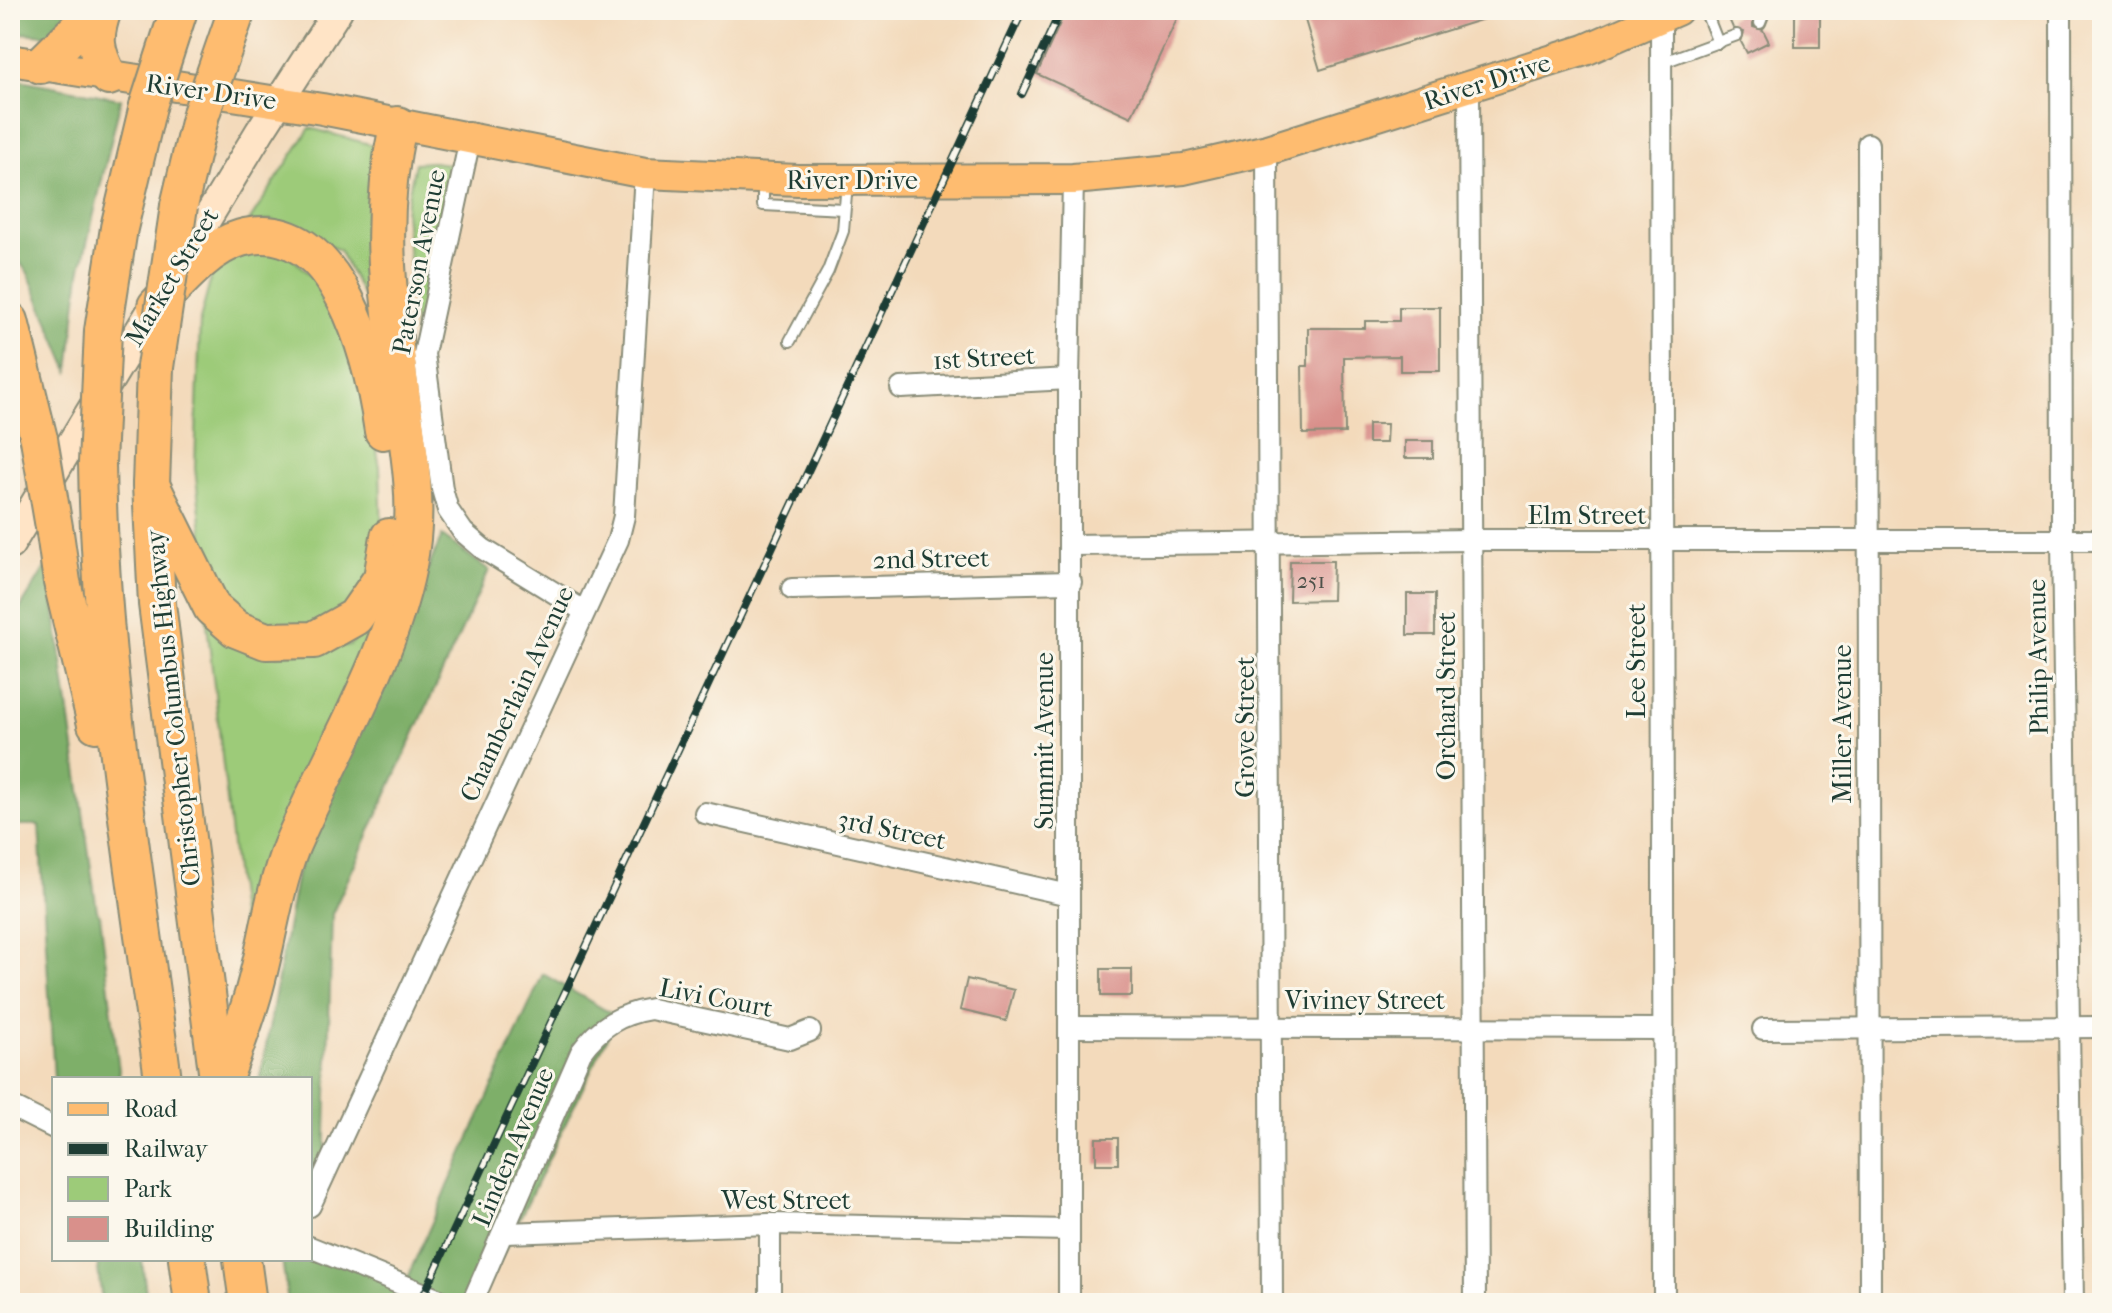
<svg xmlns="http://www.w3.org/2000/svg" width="2112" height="1313" viewBox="0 0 2112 1313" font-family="'IM FELL French Canon',serif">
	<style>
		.green { fill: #9dcb79; stroke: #5e8456; stroke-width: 2 }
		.forest { fill: #7eaf69; stroke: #4e764e; stroke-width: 2 }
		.building { fill: #d9908b }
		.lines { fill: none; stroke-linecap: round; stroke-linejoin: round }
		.lane-casing { stroke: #898c78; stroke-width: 14 }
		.street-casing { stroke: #898c78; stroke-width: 24 }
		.secondary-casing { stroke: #898c78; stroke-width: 32 }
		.primary-casing { stroke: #898c78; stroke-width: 34 }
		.highway-casing { stroke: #898c78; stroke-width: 40 }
		.lane { stroke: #fff; stroke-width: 10 }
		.street { stroke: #fff; stroke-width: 20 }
		.secondary { stroke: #ffe4c6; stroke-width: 28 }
		.primary { stroke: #febc70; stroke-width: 30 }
		.highway { stroke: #febc70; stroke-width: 36 }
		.rail-casing { stroke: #1f3d34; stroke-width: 8 }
		.rail { stroke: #fbf7ec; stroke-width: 5; stroke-dasharray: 15; stroke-linecap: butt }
		.highway-bridge-casing { stroke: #898c78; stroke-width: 40; stroke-linecap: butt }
		.highway-bridge { stroke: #febc70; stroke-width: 36 }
		.labels { text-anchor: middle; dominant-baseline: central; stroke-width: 6; stroke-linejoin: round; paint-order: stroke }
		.number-label { font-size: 22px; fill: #4e524a }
		.street-label { font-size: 26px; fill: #1f3d34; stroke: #fbf7ec }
	</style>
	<rect width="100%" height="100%" fill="#fbf7ec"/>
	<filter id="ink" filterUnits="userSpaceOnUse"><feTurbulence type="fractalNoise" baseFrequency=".0125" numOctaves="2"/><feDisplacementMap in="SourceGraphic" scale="16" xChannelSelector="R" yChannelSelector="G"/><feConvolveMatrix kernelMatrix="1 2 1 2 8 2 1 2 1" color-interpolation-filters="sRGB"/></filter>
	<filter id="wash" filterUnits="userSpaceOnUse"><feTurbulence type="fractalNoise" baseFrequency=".006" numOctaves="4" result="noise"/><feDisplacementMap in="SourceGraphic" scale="32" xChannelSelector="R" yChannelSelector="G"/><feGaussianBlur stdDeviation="1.8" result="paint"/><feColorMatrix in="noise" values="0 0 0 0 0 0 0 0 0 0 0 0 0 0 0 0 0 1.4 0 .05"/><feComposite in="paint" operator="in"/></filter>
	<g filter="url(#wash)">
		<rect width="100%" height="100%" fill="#f3dabb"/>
		<!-- green -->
		<g class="green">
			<polygon points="310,128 380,147 381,330 339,250 271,220 248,223"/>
			<polygon points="433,162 454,165 416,342 405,211 415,163"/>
			<polygon points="246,250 290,256 326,290 362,376 380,467 382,540 366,594 328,628 276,632 230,603 205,556 195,468 200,320 214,267"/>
			<polygon points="394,597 245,960 206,615 277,655 350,645"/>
		</g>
		<!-- forest -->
		<g class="forest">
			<polygon points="10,10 91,10 58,36 10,32"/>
			<polygon points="10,78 121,99 80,273 69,371 28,273 10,250"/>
			<polygon points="442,536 489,570 332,914 325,1169 310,1205 310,1079 260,1079 297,873"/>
			<polygon points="48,563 97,911 100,915 120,1079 54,1079 39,825 16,825 13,812 10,625"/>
			<polygon points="543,974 617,1017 479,1303 288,1303 282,1259 310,1259 310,1246 404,1285"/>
			<polygon points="97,1259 142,1259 147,1303 102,1303"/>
		</g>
		<g id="blocks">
			<!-- building -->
			<g class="building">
				<polygon points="1066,10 1181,10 1131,117 1037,74"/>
				<polygon points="1302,10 1503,10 1503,13 1320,70"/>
				<polygon points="1745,10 1753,10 1753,27 1763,30 1769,42 1747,53 1741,42 1744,32 1733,28 1729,19"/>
				<rect x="1795" y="10" width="25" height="37"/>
				<polygon points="1399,307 1440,307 1440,371 1400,371 1400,356 1344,357 1345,433 1303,434 1302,366 1308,366 1308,328 1365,328 1365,321 1399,321"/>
				<polygon points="1368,424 1387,424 1386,443 1368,443"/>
				<rect x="1405" y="441" width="28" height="17"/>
				<polygon points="1290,561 1333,561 1332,600 1289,601"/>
				<rect x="1407" y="594" width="28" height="41"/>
				<rect x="1101" y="969" width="31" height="27"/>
				<polygon points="967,979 1014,990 1006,1021 960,1010"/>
				<rect x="1096" y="1138" width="22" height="26"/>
			</g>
		</g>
	</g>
	<g filter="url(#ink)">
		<use href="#blocks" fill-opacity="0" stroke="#898c78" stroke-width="2"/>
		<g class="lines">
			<!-- lane casing -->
			<g class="lane-casing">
				<g id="lane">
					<polyline points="1705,10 1718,43"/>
					<polyline points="1923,10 1927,10"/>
					<polyline points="1760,23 1765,10"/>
					<polyline points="1661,63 1737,35"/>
					<polyline points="763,180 763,205 844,209"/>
					<polyline points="790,341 828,271 843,231 847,182"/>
				</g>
			</g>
			<!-- street casing -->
			<g class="street-casing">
				<g id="street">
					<polyline points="2061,10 2062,541 2073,1303"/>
					<polyline points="1661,19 1664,1303"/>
					<polyline points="1469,88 1475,1303"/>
					<polyline points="470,139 424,354 442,489 448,510 463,532 483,549 584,611"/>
					<polyline points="1868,144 1870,1303"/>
					<polyline points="1267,150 1272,1303"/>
					<polyline points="901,388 1069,379"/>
					<polyline points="1071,545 1471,540 2102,540"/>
					<polyline points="792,589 1071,582"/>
					<polyline points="705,813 1069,895"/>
					<polyline points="1069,1027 1662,1029"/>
					<polyline points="1763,1029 2102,1027"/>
					<polyline points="10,1106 54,1128"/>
					<polyline points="310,1206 618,540 624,516 645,173"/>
					<polyline points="770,1224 770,1303"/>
					<polyline points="505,1233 770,1224 1068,1230"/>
					<polyline points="310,1247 447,1303"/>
					<path d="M472 1303 581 1052C600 1026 620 1014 651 1009L790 1039 810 1031"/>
					<polyline points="1069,1303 1069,379 1073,179"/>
				</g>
			</g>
			<!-- secondary casing -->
			<g class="secondary-casing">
				<polyline id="secondary" points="10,545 260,131 338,10"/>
			</g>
			<!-- primary casing -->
			<g class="primary-casing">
				<polyline id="primary" points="10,60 322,109 645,173 798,180 1073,179 1184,169 1267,150 1585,50 1677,10"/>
			</g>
			<!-- highway casing -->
			<g class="highway-casing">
				<g id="highway">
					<path d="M103 10C93 37 95 51 109 77"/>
					<polyline points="41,65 97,10"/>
					<polyline points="179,206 201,114"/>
					<path d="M156 306C179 282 208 247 241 238 340 212 373 364 383 431"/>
					<polyline points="10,321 39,439"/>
					<polyline points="103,331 119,228 148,106"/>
					<polyline points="155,367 151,485 157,604 218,1079"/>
					<path d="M97 463C100 670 136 875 163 1079"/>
					<polyline points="151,485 212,608 236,629 266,641 314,640 355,617 382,578 389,537"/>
					<polyline points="55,533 62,582 96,724"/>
					<path d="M224 1079C234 1049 247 1018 255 987 268 940 273 893 291 847 332 751 401 643 412 539 417 493 408 446 402 400 389 299 376 227 398 125"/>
					<polyline points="187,1259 193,1303"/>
					<polyline points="242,1259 248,1303"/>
				</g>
			</g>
			<!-- lane -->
			<use href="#lane" class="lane"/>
			<!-- street -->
			<use href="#street" class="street"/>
			<!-- secondary -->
			<use href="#secondary" class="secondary"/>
			<!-- primary -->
			<use href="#primary" class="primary"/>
			<!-- highway -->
			<use href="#highway" class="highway"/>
			<!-- rail casing -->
			<g class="rail-casing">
				<g id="rail">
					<polyline points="1022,94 1061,10"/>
					<polyline points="420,1303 1023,10"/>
				</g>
			</g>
			<!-- rail -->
			<use href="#rail" class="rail"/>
			<!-- highway-bridge casing -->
			<g class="highway-bridge-casing">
				<g id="highway-bridge">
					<polyline points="148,106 179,10"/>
					<polyline points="201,114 237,10"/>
					<polyline points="155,367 179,206"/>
					<polyline points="39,439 55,533"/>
					<polyline points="97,463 103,331"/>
				</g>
			</g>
			<!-- highway-bridge -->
			<use href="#highway-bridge" class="highway-bridge"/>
		</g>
	</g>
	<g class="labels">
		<!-- number labels -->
		<g class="number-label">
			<text x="1311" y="581">251</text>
		</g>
		<!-- street labels -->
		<g class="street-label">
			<text transform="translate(1487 82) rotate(-18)">River Drive</text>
			<text transform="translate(211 92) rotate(8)">River Drive</text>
			<text x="852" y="180">River Drive</text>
			<text transform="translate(419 262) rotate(-79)">Paterson Avenue</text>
			<text transform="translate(172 277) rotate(-59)">Market Street</text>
			<text transform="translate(984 358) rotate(-3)">1st Street</text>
			<text x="1587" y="515">Elm Street</text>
			<text transform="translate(931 559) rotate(-1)">2nd Street</text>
			<text transform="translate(2038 657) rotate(-91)">Philip Avenue</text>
			<text transform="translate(1636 661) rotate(-90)">Lee Street</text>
			<text transform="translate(517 694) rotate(-65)">Chamberlain Avenue</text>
			<text transform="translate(1446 696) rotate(-90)">Orchard Street</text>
			<text transform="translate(173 708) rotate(-96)">Christopher Columbus Highway</text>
			<text transform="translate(1842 724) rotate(-90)">Miller Avenue</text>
			<text transform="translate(1245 727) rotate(-90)">Grove Street</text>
			<text transform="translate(1044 741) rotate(-90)">Summit Avenue</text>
			<text transform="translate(892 830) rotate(12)">3rd Street</text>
			<text transform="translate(716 998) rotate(11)">Livi Court</text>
			<text x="1365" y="1000">Viviney Street</text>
			<text transform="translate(513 1147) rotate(-67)">Linden Avenue</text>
			<text x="786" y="1200">West Street</text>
		</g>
	</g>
	<!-- margin -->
	<rect width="2112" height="1313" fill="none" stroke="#fbf7ec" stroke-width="40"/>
	<!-- legend -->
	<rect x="52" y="1077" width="260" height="184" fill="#fbf7ec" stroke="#a3ada2" stroke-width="2"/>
	<rect x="68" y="1103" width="40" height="12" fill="#febc70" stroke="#a3ada2" stroke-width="2"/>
	<text x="124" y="1117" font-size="24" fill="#1f3d34">Road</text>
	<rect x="68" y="1143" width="40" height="12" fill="#1f3d34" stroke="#a3ada2" stroke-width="2"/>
	<text x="124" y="1157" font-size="24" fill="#1f3d34">Railway</text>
	<rect x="68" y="1177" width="40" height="24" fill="#9dcb79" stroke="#a3ada2" stroke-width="2"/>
	<text x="124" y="1197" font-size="24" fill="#1f3d34">Park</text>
	<rect x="68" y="1217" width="40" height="24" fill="#d9908b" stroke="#a3ada2" stroke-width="2"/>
	<text x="124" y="1237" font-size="24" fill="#1f3d34">Building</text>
</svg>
